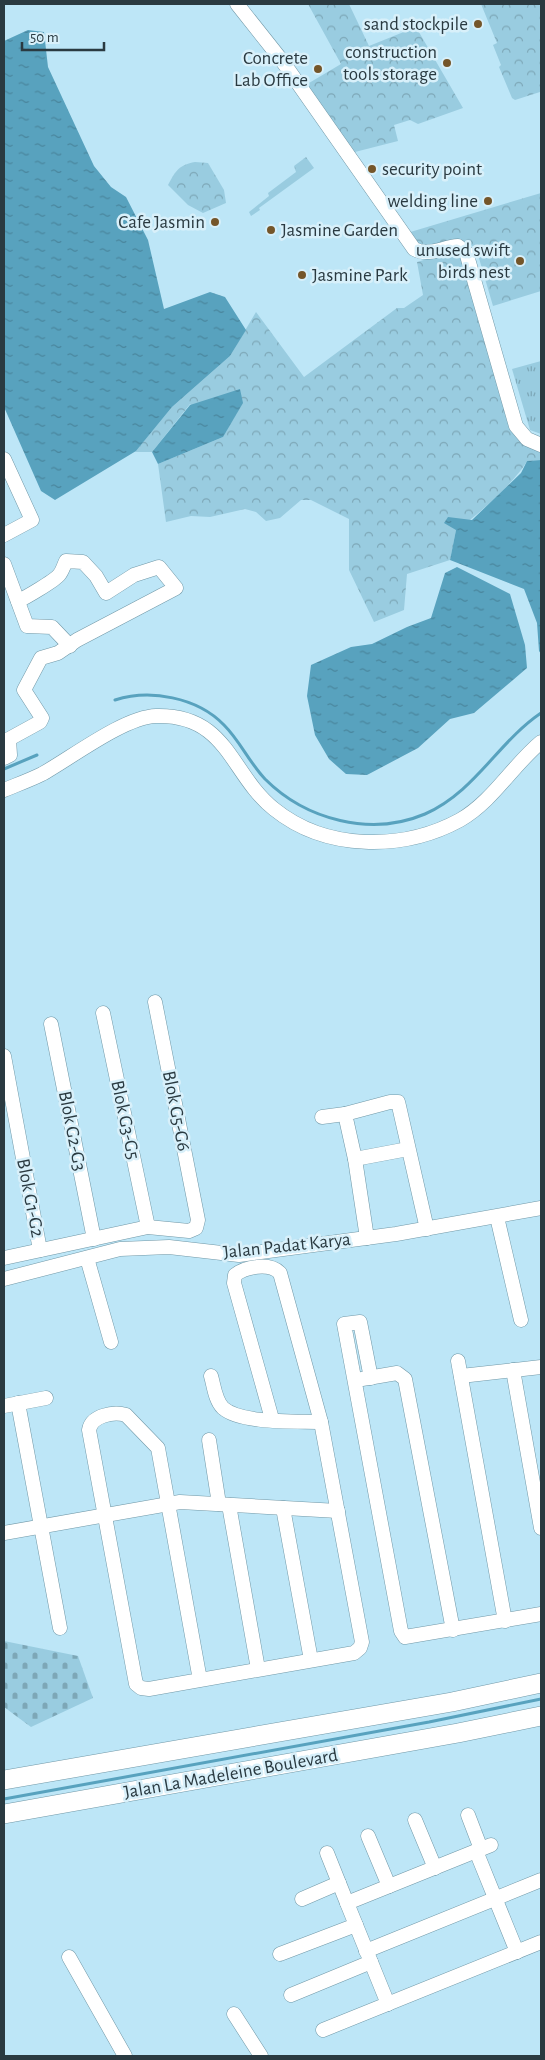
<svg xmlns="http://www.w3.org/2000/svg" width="545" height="2060" viewBox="0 0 545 2060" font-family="'Alegreya Sans',sans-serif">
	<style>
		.grass { fill: url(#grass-tufts) }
		.forest { fill: url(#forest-crowns) }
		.cemetery { fill: url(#cemetery-stones) }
		.water { fill: url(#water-ripples) }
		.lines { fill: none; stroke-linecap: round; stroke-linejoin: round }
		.stream { stroke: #58a2be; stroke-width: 3 }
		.street-casing { stroke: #7198a7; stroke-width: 15 }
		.secondary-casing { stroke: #7198a7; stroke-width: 20 }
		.street { stroke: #fff; stroke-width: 14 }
		.secondary { stroke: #fff; stroke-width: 19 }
		.poi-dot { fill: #74562a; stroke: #d8f0fa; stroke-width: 2 }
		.labels { text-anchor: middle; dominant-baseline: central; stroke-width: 5; stroke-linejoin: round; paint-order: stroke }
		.poi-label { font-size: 19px; fill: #2a3a41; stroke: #d8f0fa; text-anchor: end }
		.street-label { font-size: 19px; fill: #2a3a41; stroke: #d8f0fa }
	</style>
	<defs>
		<pattern id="grass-tufts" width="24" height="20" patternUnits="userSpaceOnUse" patternTransform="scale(1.25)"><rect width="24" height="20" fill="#99cce0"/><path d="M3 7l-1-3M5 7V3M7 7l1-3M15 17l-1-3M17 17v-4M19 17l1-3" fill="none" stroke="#7da7b7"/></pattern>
		<pattern id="forest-crowns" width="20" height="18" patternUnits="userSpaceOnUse" patternTransform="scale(1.25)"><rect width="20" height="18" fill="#99cce0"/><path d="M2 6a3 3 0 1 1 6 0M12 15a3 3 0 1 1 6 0" fill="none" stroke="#7da7b7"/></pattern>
		<pattern id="cemetery-stones" width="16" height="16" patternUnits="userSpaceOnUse" patternTransform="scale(1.25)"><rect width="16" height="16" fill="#99cce0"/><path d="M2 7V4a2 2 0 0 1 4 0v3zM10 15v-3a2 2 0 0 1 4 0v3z" fill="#7da7b7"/></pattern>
		<pattern id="water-ripples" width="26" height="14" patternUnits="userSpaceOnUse" patternTransform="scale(1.25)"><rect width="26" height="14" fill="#58a2be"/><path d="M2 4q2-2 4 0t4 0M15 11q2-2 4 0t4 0" fill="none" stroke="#49859c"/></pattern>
	</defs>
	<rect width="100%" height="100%" fill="#bde6f7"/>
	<!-- grass -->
	<g class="grass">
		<polygon points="306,157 314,168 259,208 260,210 251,216 249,212 269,196 268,193 296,172 294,166"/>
		<polygon points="541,361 541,434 530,430 512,369"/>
	</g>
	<!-- forest -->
	<g class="forest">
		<polygon points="308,4 349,4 369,46 416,27 463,108 418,124 410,120 394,125 398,141 351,153 304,86 341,64"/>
		<polygon points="481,4 541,4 541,94 540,92 515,100 512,98 499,67 501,65 493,45 497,43"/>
		<path d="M195 162 208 163 224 190 226 203 203 213 188 205 168 185C176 170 179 165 195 162Z"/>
		<polygon points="541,193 541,291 493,306 476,248 460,239 428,247 417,246 407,233"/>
		<path d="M457 250 462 254 514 431 541 451V460L527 461C516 481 476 517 456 530L450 560 407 574 404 610 374 622 349 570V519L311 500H301L280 518 266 521 256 512 245 509 210 517 191 516 166 522 158 464 223 437 190 404 152 452H135L172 407 230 356 256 312 304 377 397 308H404L423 295 417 262Z"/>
	</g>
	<!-- cemetery -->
	<polygon class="cemetery" points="4,1641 78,1656 93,1698 31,1727 4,1707"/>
	<!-- water -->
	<g class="water">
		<polygon points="28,30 44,32 48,67 94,166 111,187 126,197 148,240 164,309 210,292 225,297 246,330 230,356 172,407 136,451 55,500 41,491 4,407 4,41"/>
		<polygon points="240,389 243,403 223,437 158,464 152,452 190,405"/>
		<polygon points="541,460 541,654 539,651 537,623 524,589 450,560 456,530 444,523 448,517 472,520 521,473 527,461"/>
		<polygon points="457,567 510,594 525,645 527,668 474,713 450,719 418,748 367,775 346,774 329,759 315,735 307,696 311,665 351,647 372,644 407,627 431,618 445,573"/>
	</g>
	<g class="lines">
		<!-- stream -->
		<g class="stream">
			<path d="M115 700C150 689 197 697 224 725 240 741 249 762 265 779 306 820 371 837 425 814 475 792 498 742 541 713"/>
			<polyline points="4,769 37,755"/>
			<polyline points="4,1799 429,1722 541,1699"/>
		</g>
		<!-- street casing -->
		<g class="street-casing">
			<g id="street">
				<path d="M237 4 283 62 414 249C429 257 442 247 458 246L466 252 516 426 527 439 541 445"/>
				<polyline points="4,459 32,520 4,535"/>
				<polyline points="4,564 27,626 52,627 70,646"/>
				<path d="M4 758 10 755 9 739 40 722 42 718 24 690 41 658 58 653 77 640 176 588 159 567 134 575 106 593 96 576 83 562 66 561C64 565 62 572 59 575 54 581 25 598 18 601"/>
				<path d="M4 790C16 785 30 780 42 774 71 758 124 717 156 716 228 714 230 774 274 809 326 851 403 851 460 820 492 802 513 765 541 742"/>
				<polyline points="103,1013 148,1227"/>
				<polyline points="51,1024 94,1239"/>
				<polyline points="4,1056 40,1250"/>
				<polyline points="322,1117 345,1114"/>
				<polyline points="355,1159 408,1149"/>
				<polyline points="497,1217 521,1320"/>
				<polyline points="367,1238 355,1159 345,1114 390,1102 398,1102 399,1106 427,1229"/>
				<polyline points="4,1258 148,1227 189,1231 196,1228 198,1220 155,1002"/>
				<polyline points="87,1258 111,1342"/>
				<polyline points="4,1279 120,1249 169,1247 239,1255 396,1234 541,1208"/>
				<polyline points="458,1361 505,1621"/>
				<polyline points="513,1370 541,1528"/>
				<path d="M211 1376C214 1386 215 1400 223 1408 241 1424 297 1421 321 1422"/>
				<polyline points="461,1376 541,1367"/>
				<polyline points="371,1378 360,1322 344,1324 401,1631 405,1637 541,1614"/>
				<polyline points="362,1379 397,1373 405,1379 453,1630"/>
				<polyline points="18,1403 60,1628"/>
				<polyline points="4,1406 46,1398"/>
				<polyline points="209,1440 219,1504"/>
				<polyline points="229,1505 258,1669"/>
				<polyline points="283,1508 311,1660"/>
				<polyline points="4,1533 180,1502 338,1511"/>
				<path d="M200 1680 158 1448 126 1415C113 1411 91 1416 89 1430L136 1684 141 1688 149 1689 354 1653 360 1648 362 1642 321 1422 280 1273C269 1262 245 1267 235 1275L234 1283 272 1419"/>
				<polyline points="468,1815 481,1849"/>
				<polyline points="415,1820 435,1868"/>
				<polyline points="368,1836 389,1886"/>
				<polyline points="476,1851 517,1952"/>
				<polyline points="327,1853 347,1903"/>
				<polyline points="302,1899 339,1883"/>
				<polyline points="366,1951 541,1880"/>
				<polyline points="280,1954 356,1925"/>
				<polyline points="69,1957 125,2056"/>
				<polyline points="291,1995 371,1962"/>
				<polyline points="388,2004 347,1903 491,1845"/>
				<polyline points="234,2014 261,2056"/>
				<polyline points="323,2030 541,1942"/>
			</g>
		</g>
		<!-- secondary casing -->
		<g class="secondary-casing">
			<g id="secondary">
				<polyline points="4,1780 452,1702 541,1683"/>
				<polyline points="4,1814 458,1733 541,1716"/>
			</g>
		</g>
		<!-- street -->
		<use href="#street" class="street"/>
		<!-- secondary -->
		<use href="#secondary" class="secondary"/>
	</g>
	<!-- markers -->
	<g class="poi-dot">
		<circle cx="478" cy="24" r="5"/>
		<circle cx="447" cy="63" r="5"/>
		<circle cx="318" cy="69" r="5"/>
		<circle cx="372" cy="169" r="5"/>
		<circle cx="488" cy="201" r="5"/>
		<circle cx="215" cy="222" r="5"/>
		<circle cx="271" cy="230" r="5"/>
		<circle cx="520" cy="261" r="5"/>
		<circle cx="302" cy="275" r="5"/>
	</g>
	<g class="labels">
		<!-- poi labels -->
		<g class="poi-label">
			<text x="468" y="24">sand stockpile</text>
			<text x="437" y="52">construction<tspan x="437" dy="22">tools storage</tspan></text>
			<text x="308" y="58">Concrete<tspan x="308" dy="22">Lab Office</tspan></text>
			<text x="382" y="169" text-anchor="start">security point</text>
			<text x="478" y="201">welding line</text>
			<text x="205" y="222">Cafe Jasmin</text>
			<text x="281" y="230" text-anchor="start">Jasmine Garden</text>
			<text x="510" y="250">unused swift<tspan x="510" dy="22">birds nest</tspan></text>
			<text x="312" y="275" text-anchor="start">Jasmine Park</text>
		</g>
		<!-- street labels -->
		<g class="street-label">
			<text transform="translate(176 1111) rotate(79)">Blok G5-G6</text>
			<text transform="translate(125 1120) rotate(78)">Blok G3-G5</text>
			<text transform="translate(72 1131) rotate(79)">Blok G2-G3</text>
			<text transform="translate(30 1198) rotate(79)">Blok G1-G2</text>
			<text transform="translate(287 1246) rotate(-6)">Jalan Padat Karya</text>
			<text transform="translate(231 1774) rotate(-10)">Jalan La Madeleine Boulevard</text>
		</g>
	</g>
	<!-- border -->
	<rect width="545" height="2060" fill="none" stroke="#2a3a41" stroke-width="10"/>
	<!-- scale -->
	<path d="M22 42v8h82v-8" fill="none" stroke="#2a3a41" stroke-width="2.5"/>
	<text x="30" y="42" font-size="15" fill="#2a3a41" stroke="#d8f0fa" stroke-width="4" paint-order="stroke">50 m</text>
</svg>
